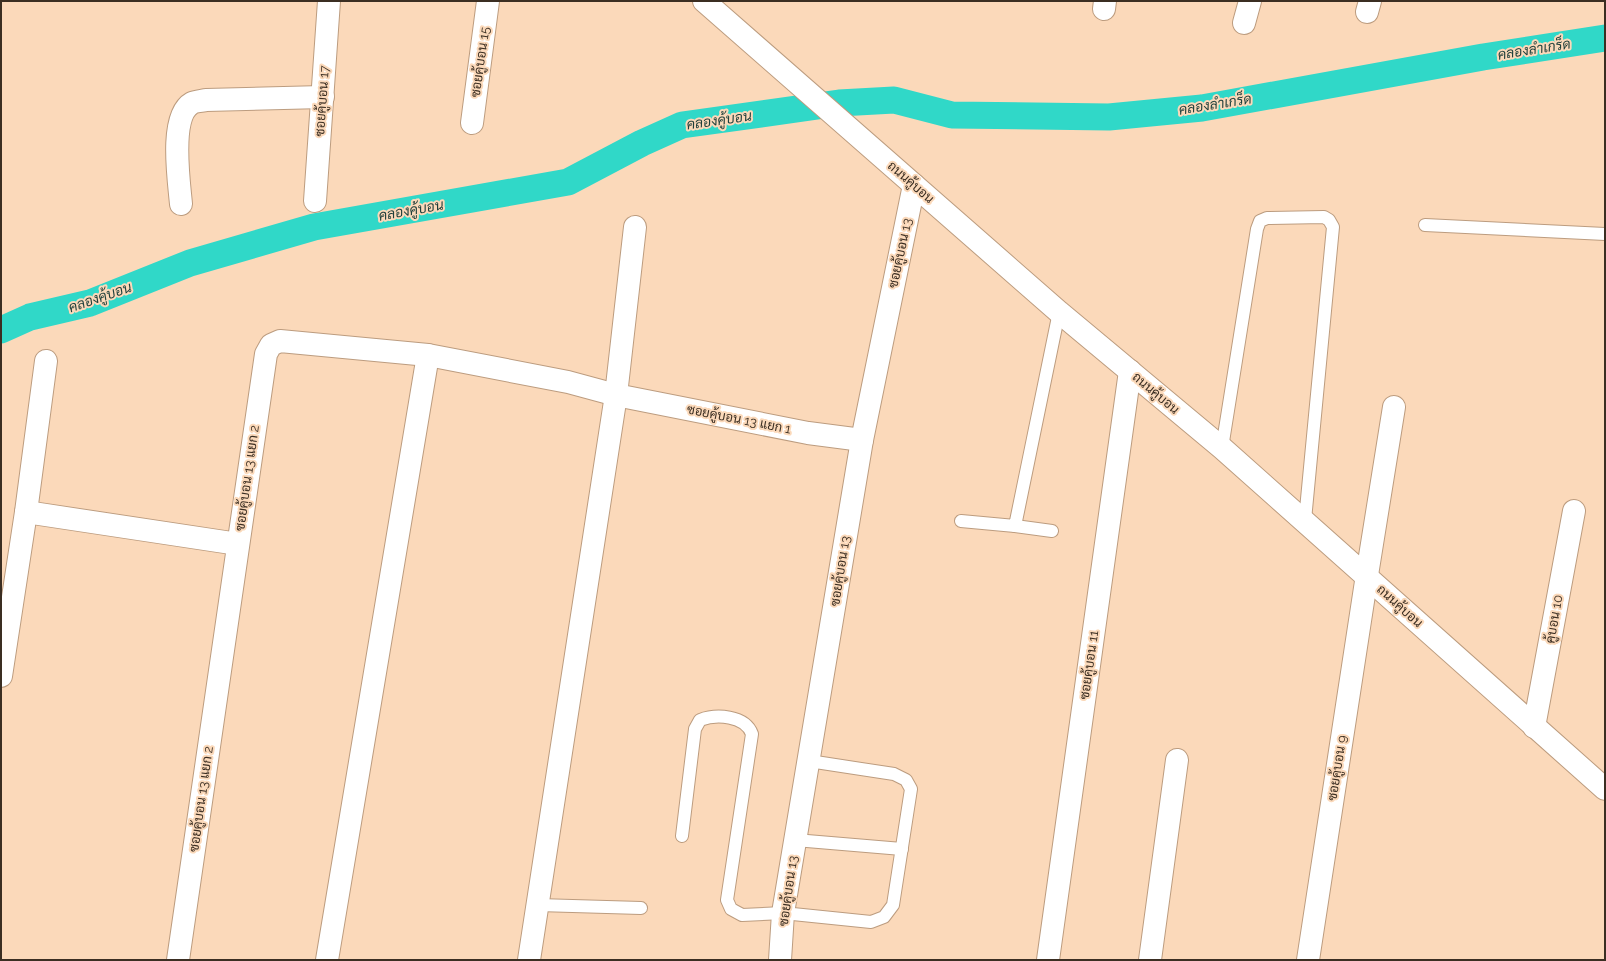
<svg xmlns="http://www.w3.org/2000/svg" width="1606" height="961" viewBox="0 0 1606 961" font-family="Raleway,Sarabun,sans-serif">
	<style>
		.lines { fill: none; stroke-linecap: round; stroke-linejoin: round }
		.canal { stroke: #30d8c8; stroke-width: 27 }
		.lane-casing { stroke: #bc9c7f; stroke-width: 14 }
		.street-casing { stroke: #bc9c7f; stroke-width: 24 }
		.secondary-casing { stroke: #bc9c7f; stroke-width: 24 }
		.lane { stroke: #fff; stroke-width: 12 }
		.street { stroke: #fff; stroke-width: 22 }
		.secondary { stroke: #fff; stroke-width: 22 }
		.labels { text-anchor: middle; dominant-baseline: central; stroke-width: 4; stroke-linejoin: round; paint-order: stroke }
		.street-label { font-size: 13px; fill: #3b2e22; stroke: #fbd9ba }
		.water-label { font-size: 14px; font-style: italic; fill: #1e3e3a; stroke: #fbd9ba }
	</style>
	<rect width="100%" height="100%" fill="#fbd9ba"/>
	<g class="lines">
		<!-- canal -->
		<polyline class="canal" points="1,330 30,317 90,303 190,263 314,227 568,182 642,143 682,125 839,103 894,100 952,115 1109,117 1202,108 1483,57 1605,38"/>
		<!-- lane casing -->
		<g class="lane-casing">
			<g id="lane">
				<polyline points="1425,225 1605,234"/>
				<polyline points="1222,448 1257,229 1260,221 1267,218 1324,217 1329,220 1333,227 1305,520"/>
				<polyline points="961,521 1015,526 1059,312"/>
				<polyline points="1015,526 1052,531"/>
				<path d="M682 836 695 729 700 720C716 714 745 715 752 734L727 900 731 909 742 915 783 913 871 922 884 917 893 905 911 789 906 780 894 774 809 761"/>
				<polyline points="795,840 902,849"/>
				<polyline points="538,905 641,908"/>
			</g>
		</g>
		<!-- street casing -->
		<g class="street-casing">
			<g id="street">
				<polyline points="1104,9 1105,1"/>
				<polyline points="1367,12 1370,1"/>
				<polyline points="1244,23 1250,1"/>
				<polyline points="472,123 488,1"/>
				<polyline points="315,201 329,1"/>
				<path d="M181 204C179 181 169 116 192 103 196 101 202 101 206 100L323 97"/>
				<polyline points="26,512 238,544"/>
				<polyline points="1,676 26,512 46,361"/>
				<polyline points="1534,727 1574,511"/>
				<polyline points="178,960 266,354 271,345 280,341 428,355 568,382 616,395 808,433 862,440"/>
				<polyline points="327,960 428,355"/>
				<polyline points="529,960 616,395 635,227"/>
				<polyline points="780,960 783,913 862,440 914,185"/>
				<polyline points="1048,960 1130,371"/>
				<polyline points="1150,960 1177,760"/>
				<polyline points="1308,960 1367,575 1394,407"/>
			</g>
		</g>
		<!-- secondary casing -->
		<g class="secondary-casing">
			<polyline id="secondary" points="704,1 1059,312 1222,448 1605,789"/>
		</g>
		<!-- lane -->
		<use href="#lane" class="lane"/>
		<!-- street -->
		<use href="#street" class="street"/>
		<!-- secondary -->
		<use href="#secondary" class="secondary"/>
	</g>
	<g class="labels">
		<!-- street labels -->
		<g class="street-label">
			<text transform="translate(480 62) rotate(-82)">ซอยคู้บอน 15</text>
			<text transform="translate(322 101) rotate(-86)">ซอยคู้บอน 17</text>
			<text transform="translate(911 182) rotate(41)">ถนนคู้บอน</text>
			<text transform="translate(900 253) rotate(-78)">ซอยคู้บอน 13</text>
			<text transform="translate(1156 393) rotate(40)">ถนนคู้บอน</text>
			<text transform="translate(739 419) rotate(11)">ซอยคู้บอน 13 แยก 1</text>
			<text transform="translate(247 478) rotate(-82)">ซอยคู้บอน 13 แยก 2</text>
			<text transform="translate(840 571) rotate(-81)">ซอยคู้บอน 13</text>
			<text transform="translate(1400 606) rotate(42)">ถนนคู้บอน</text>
			<text transform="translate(1554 619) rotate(-80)">คู้บอน 10</text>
			<text transform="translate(1089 665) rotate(-82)">ซอยคู้บอน 11</text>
			<text transform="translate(1337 768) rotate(-81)">ซอยคู้บอน 9</text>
			<text transform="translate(201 799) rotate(-82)">ซอยคู้บอน 13 แยก 2</text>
			<text transform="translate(788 891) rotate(-82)">ซอยคู้บอน 13</text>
		</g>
		<!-- water labels -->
		<g class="water-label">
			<text transform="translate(1534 49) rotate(-9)">คลองลำเกร็ด</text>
			<text transform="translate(1215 104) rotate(-9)">คลองลำเกร็ด</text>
			<text transform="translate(719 120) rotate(-8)">คลองคู้บอน</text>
			<text transform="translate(411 210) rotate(-10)">คลองคู้บอน</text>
			<text transform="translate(100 297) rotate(-19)">คลองคู้บอน</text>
		</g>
	</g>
	<!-- border -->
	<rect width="1606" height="961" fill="none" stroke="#3b2e22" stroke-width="4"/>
</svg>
